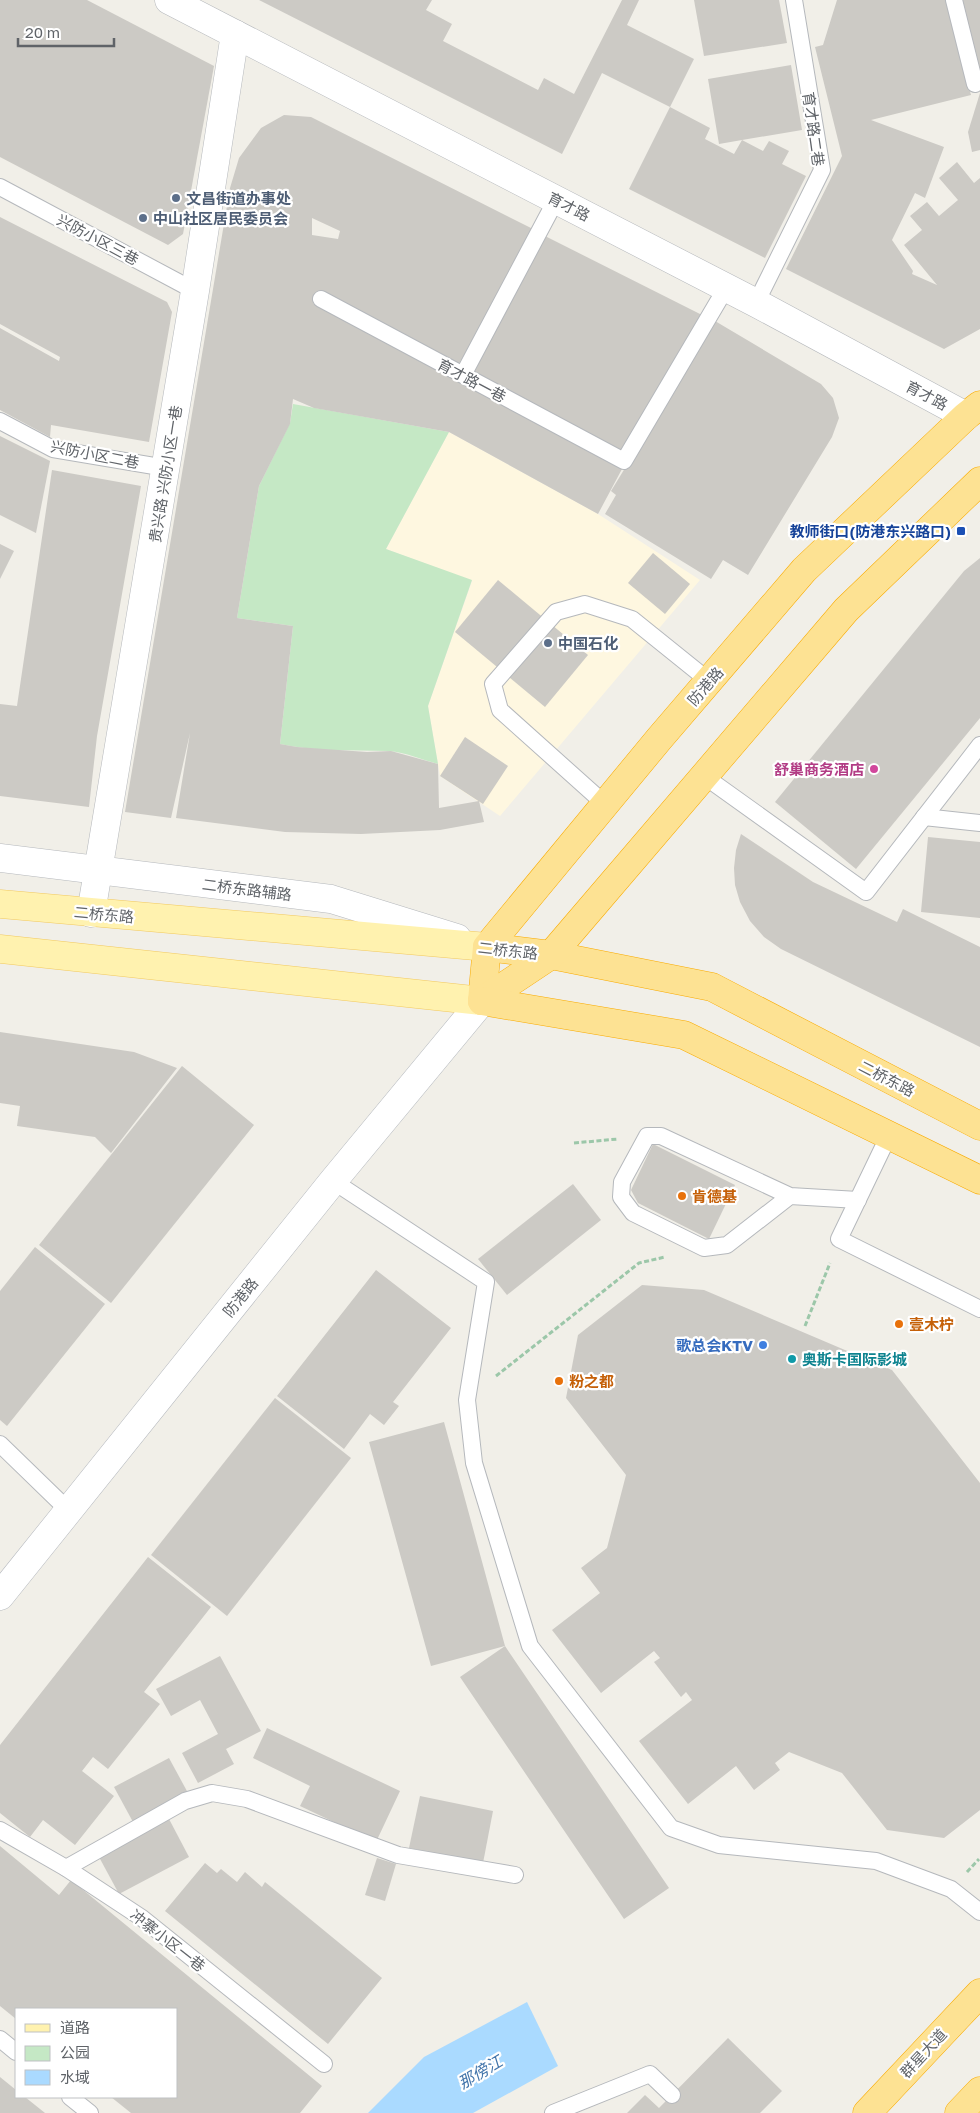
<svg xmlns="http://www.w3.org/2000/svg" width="980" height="2113" viewBox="0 0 980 2113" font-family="'Golos Text','Noto Sans SC',sans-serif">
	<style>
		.commercial { fill: #fef7e0 }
		.green { fill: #c5e8c5 }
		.water { fill: #aadaff }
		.building { fill: #cccac5; fill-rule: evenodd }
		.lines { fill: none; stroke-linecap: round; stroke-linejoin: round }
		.lane-casing { stroke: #b5b8bc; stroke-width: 18 }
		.street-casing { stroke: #b5b8bc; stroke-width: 29 }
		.secondary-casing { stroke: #b6babf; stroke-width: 29 }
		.primary-casing { stroke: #f2c960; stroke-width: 29 }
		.highway-casing { stroke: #f9ab00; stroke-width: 29 }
		.path { stroke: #9cc7a9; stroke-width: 3; stroke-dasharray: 5 2.5; stroke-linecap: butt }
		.lane { stroke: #fff; stroke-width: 16 }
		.street { stroke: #fff; stroke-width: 28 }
		.secondary { stroke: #fff; stroke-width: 28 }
		.primary { stroke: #fff2af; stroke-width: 28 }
		.highway { stroke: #fde293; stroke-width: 28 }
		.service-dot { fill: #5c6f8a; stroke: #fff; stroke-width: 2 }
		.transit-dot { fill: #1a4fb4; stroke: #fff; stroke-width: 2 }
		.hotel-dot { fill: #d1479c; stroke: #fff; stroke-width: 2 }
		.food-dot { fill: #e8710a; stroke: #fff; stroke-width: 2 }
		.shop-dot { fill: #3f7fe0; stroke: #fff; stroke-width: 2 }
		.culture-dot { fill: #0f9aa8; stroke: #fff; stroke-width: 2 }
		.labels { text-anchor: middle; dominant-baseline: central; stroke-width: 4.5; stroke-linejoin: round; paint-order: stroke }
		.street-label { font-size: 15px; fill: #5f6368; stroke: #fff }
		.service-label { font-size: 15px; font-weight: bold; fill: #4e5e75; stroke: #fff; text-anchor: start }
		.transit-label { font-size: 15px; font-weight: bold; fill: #164399; stroke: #fff; text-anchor: end }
		.hotel-label { font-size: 15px; font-weight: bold; fill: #b23c85; stroke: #fff; text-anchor: end }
		.food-label { font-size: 15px; font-weight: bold; fill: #c56008; stroke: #fff; text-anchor: start }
		.shop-label { font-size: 15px; font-weight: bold; fill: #366cbe; stroke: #fff; text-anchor: end }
		.culture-label { font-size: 15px; font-weight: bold; fill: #0d838f; stroke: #fff; text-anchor: start }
		.water-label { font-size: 16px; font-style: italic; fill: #4174aa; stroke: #fff }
	</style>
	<rect width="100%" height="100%" fill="#f1efe8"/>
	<!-- commercial -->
	<polygon class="commercial" points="449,432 598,514 700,580 500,816 440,776 428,706 472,581 386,549"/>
	<!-- green -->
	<path class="green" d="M293 404 449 432 386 549 472 580 428 706 438 764C423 760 405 752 389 751 353 750 316 752 280 744L293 626 237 618 259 486 290 423Z"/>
	<!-- water -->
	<polygon class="water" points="527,2002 558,2066 473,2113 368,2113 424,2057"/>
	<!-- building -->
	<g class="building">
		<polygon points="0,0 87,0 214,66 183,234 168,245 0,157"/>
		<polygon points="259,0 432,0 426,10 452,24 443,41 538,90 544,78 574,94 622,0 639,0 627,25 694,59 670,107 602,73 562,154"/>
		<polygon points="694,0 779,0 787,43 704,56"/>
		<polygon points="837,0 946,0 971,95 871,120 944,147 925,198 915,193 892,240 913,271 912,274 937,285 904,245 922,230 910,216 927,202 939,216 958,200 939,178 957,162 974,183 980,178 980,329 944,349 786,269 842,156 815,47 823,45"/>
		<polygon points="961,0 980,0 980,71"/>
		<polygon points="791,65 802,130 742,140 763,151 769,141 789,151 782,164 806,176 765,258 629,189 670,107 710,128 705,139 734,154 742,140 719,144 708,79"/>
		<polygon points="980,93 980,150 972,152 968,132"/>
		<path d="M284 115 311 117 535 230 494 308 458 365 319 291 313 303 473 387 622 469 598 514 449 432 314 408 293 399 290 424 259 486 237 618 293 626 280 744 297 747 367 752 391 751 438 764 439 808 479 801 484 822 440 830 361 834 285 832 176 818 190 733 171 818 125 812 230 188 239 158 261 128ZM312 218 340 231 338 239 312 235Z"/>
		<polygon points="0,217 167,302 172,312 149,442 51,425 50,437 0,410 0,328 59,361 60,357 0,324"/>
		<polygon points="543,235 702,315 625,455 472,372"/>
		<polygon points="715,321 821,384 833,398 839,418 832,437 748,575 723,560 711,579 605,514 616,495 611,491"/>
		<polygon points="0,436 50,461 36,533 0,515"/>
		<polygon points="52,470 141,486 97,736 89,807 0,796 0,704 17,706"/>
		<polygon points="0,544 14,551 0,579"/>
		<polygon points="653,553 690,584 665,614 628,583"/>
		<polygon points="980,558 980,718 856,869 775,802 964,571"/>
		<polygon points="498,580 588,655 545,707 455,632"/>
		<polygon points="465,737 508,766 483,804 440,776"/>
		<polygon points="741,834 813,882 897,922 903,909 980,947 980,1047 781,949 764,937 750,921 740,902 735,885 734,868 736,850"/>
		<polygon points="928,837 980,842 980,918 921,912"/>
		<polygon points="0,1032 134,1052 177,1068 111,1153 95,1137 17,1126 20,1106 0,1103"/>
		<polygon points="182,1066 254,1125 111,1303 39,1245"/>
		<polygon points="653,1144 735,1185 709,1239 638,1203 631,1190"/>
		<polygon points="573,1184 601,1220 507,1295 478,1259"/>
		<polygon points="35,1247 105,1304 7,1426 0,1420 0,1291"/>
		<polygon points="376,1270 451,1328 393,1402 399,1406 384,1425 370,1414 344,1449 277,1396"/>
		<polygon points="642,1285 704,1290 892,1370 980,1483 980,1810 944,1838 887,1830 842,1773 789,1752 775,1763 780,1770 754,1790 736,1766 688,1804 639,1741 692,1700 686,1692 681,1697 654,1662 660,1658 654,1651 601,1693 552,1630 600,1593 581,1568 607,1548 626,1475 566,1398 578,1335"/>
		<polygon points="275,1398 351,1458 227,1616 151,1555"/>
		<polygon points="444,1422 505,1646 669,1888 624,1919 460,1677 505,1646 431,1666 369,1442"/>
		<polygon points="148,1557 211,1607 144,1692 160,1704 108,1769 93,1757 82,1771 114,1796 75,1845 43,1820 30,1837 0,1813 0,1745"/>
		<polygon points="220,1656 261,1731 226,1749 234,1764 198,1783 182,1753 218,1734 200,1700 171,1716 156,1689"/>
		<polygon points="267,1728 400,1791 376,1842 300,1806 310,1786 253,1758"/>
		<polygon points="169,1758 188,1793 133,1822 114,1787"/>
		<polygon points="420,1796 493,1811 483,1863 409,1848"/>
		<polygon points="169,1819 189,1857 119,1894 99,1857"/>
		<polygon points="0,1846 59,1895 71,1880 322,2086 300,2113 131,2113 111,2097 176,2097 176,2009 16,2009 16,2019 0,2006"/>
		<polygon points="377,1858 396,1864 385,1901 365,1895"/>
		<polygon points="205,1863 217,1873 221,1869 237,1882 245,1872 262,1887 265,1882 382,1978 328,2044 165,1911"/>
		<polygon points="728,2038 782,2091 760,2113 627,2113 645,2095 659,2108"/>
		<polygon points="0,2077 16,2090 16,2097 25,2097 45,2113 0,2113"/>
	</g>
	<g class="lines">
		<!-- lane casing -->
		<g class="lane-casing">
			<g id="lane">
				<polyline points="954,0 975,84"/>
				<polyline points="0,187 195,291"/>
				<polyline points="321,299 624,461 726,288"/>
				<polyline points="756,303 822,170 794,0"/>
				<polyline points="463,375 556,200"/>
				<polyline points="0,421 53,449 166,468"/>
				<polyline points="704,776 866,892 980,745"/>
				<polyline points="606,805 500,710 493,684 556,612 585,604 632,619 709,681"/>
				<polyline points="924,817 980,823"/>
				<polyline points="889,1135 839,1239 980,1309"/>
				<polyline points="333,1181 486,1282 467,1400 474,1463 530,1646 671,1828 719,1845 876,1861 951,1889 980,1912"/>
				<polyline points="790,1196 727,1245 704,1248 633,1213 621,1197 622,1182 647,1136 661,1136 790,1196 858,1200"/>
				<polyline points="0,1444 68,1510"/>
				<polyline points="0,1830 66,1868 142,1918 324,2064"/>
				<polyline points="66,1868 185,1801 212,1793 247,1799 398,1855 515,1875"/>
				<polyline points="0,2039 16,2052"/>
				<polyline points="70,2097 90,2113"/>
				<polyline points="553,2113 650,2074 672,2095"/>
			</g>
		</g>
		<!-- street casing -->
		<g class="street-casing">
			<g id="street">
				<polyline points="169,0 756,303 966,416"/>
				<polyline points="0,858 331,899 457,938"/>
				<polyline points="91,913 195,291 235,34"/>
			</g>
		</g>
		<!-- secondary casing -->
		<g class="secondary-casing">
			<polyline id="secondary" points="0,1596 333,1181 482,1001"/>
		</g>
		<!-- primary casing -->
		<g class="primary-casing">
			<g id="primary">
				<polyline points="0,904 487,947"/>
				<polyline points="0,949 482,1001"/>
			</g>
		</g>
		<!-- highway casing -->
		<g class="highway-casing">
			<g id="highway">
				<polyline points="487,947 551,955 712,987 980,1126"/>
				<polyline points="482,1001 487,947 659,739 804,570 966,416 980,405"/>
				<polyline points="482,1001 551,955 846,610 980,481"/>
				<polyline points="482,1001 684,1035 980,1180"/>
				<polyline points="867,2113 980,1993"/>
				<polyline points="959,2113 980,2091"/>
			</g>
		</g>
		<!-- path -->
		<g class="path">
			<polyline points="574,1143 618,1139"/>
			<polyline points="805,1326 830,1263"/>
			<polyline points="496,1376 639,1263 665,1257"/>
			<polyline points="967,1872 979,1859"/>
		</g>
		<!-- lane -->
		<use href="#lane" class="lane"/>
		<!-- street -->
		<use href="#street" class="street"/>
		<!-- secondary -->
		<use href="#secondary" class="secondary"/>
		<!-- primary -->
		<use href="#primary" class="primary"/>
		<!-- highway -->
		<use href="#highway" class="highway"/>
	</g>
	<!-- markers -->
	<g class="service-dot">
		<circle cx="176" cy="198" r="5"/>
		<circle cx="143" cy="218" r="5"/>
		<circle cx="548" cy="643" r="5"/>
	</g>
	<rect class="transit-dot" x="956" y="526" width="10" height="10" rx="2.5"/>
	<circle class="hotel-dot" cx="874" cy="769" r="5"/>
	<g class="food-dot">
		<circle cx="682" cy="1196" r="5"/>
		<circle cx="899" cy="1324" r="5"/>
		<circle cx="559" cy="1381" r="5"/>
	</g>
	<circle class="shop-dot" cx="763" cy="1345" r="5"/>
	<circle class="culture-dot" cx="792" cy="1359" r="5"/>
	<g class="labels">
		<!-- street labels -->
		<g class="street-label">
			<text transform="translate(814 129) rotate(82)">育才路二巷</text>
			<text transform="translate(569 206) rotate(27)">育才路</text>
			<text transform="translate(98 239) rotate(28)">兴防小区三巷</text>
			<text transform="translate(472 380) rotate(28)">育才路一巷</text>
			<text transform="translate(927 395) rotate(28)">育才路</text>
			<text transform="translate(95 454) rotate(11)">兴防小区二巷</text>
			<text transform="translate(165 474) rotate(-81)">贵兴路 兴防小区一巷</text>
			<text transform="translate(705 686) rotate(-49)">防港路</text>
			<text transform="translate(247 889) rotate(7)">二桥东路辅路</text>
			<text transform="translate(104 914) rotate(5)">二桥东路</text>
			<text transform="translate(508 950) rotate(6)">二桥东路</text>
			<text transform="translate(887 1078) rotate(27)">二桥东路</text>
			<text transform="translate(240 1297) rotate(-51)">防港路</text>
			<text transform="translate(168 1940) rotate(38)">冲寨小区一巷</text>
			<text transform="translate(923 2053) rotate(-47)">群星大道</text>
		</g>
		<!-- service labels -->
		<g class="service-label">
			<text x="186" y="198">文昌街道办事处</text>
			<text x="153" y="218">中山社区居民委员会</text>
			<text x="558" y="643">中国石化</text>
		</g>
		<!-- transit labels -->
		<g class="transit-label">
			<text x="951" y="531">教师街口(防港东兴路口)</text>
		</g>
		<!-- hotel labels -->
		<g class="hotel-label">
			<text x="864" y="769">舒巢商务酒店</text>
		</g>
		<!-- food labels -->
		<g class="food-label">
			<text x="692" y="1196">肯德基</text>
			<text x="909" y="1324">壹木柠</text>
			<text x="569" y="1381">粉之都</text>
		</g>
		<!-- shop labels -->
		<g class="shop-label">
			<text x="753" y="1345">歌总会KTV</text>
		</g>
		<!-- culture labels -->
		<g class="culture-label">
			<text x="802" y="1359">奥斯卡国际影城</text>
		</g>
		<!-- water labels -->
		<g class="water-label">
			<text transform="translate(480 2072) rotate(-31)">那傍江</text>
		</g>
	</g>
	<!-- legend -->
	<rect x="15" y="2008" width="162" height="90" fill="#ffffff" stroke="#bfc1c3"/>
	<rect x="25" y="2024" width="25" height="8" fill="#fff2af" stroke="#bfc1c3"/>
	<text x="60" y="2033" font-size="15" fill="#5f6368">道路</text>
	<rect x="25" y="2046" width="25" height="15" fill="#c5e8c5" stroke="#bfc1c3"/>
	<text x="60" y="2058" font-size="15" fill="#5f6368">公园</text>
	<rect x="25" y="2070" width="25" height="15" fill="#aadaff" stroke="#bfc1c3"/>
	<text x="60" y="2083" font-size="15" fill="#5f6368">水域</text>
	<!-- scale -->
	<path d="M18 38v8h96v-8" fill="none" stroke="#5f6368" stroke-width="2.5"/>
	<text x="25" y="38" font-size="15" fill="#5f6368" stroke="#ffffff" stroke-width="4" paint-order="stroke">20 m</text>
</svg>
